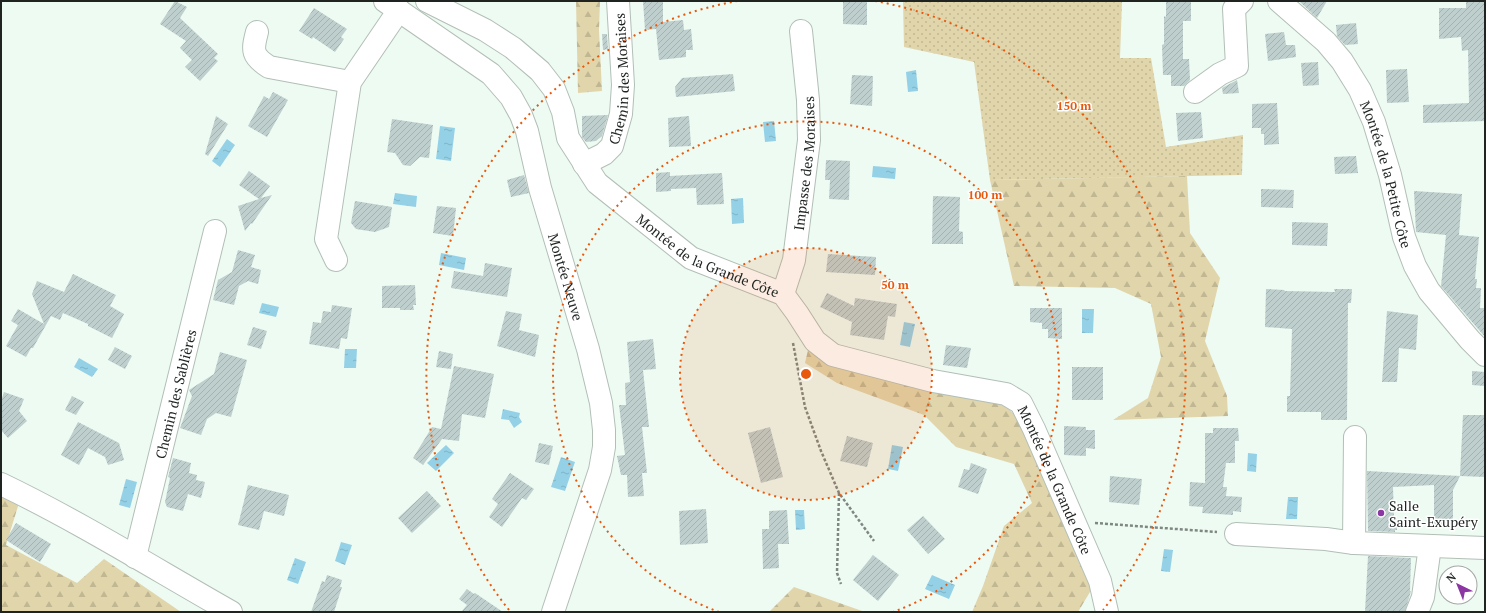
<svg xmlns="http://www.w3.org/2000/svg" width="1486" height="613" viewBox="0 0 1486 613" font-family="'PT Serif',serif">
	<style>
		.grass { fill: url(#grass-dots) }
		.forest { fill: url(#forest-firs) }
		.water { fill: url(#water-ripples) }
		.building { fill: url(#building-hatch) }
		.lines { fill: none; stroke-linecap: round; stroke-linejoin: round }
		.minor-casing { stroke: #b2bfb7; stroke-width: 24 }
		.path { stroke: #7f8782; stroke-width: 2.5; stroke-dasharray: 3 2; stroke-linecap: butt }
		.minor { stroke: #fff; stroke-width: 22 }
		.ring { fill: none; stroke: #e8590c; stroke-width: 2; stroke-dasharray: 2 4 }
		.poi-dot { fill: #8b36a3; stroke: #fff; stroke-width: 1.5 }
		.labels { text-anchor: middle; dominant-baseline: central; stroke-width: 3; stroke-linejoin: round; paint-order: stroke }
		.street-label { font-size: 14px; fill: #1f2421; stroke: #fff }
		.poi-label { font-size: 14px; fill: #1f2421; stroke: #fff; text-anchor: start }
		.centre { fill: #e8590c; stroke: #fff; stroke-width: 2 }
		.ring-label { font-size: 12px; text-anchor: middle; font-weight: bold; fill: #e8590c; stroke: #fff; stroke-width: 3; stroke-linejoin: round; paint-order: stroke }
	</style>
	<defs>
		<pattern id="grass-dots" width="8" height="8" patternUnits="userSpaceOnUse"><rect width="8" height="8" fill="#e1d5ab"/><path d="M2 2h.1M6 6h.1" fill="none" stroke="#c1b793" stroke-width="1.8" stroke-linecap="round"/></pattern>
		<pattern id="forest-firs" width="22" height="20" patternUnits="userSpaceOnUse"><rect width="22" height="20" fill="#e1d5ab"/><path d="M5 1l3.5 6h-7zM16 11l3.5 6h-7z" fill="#c1b793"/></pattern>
		<pattern id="water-ripples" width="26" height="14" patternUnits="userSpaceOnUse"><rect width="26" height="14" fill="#94d1e7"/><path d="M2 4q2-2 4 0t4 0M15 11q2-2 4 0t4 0" fill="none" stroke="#7fb3c6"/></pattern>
		<pattern id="building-hatch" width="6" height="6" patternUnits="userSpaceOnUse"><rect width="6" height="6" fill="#bfcfcd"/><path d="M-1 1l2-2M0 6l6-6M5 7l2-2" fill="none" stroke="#a4b2b0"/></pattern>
	</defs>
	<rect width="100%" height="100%" fill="#eefbf3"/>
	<!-- grass -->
	<polygon class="grass" points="903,1 1122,1 1120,58 1151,58 1166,147 1243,135 1242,175 990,180 974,62 904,47"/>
	<!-- forest -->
	<g class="forest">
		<polygon points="576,1 600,1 599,30 602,91 578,93"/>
		<polygon points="1187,176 1190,233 1220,278 1205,341 1227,396 1228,416 1113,420 1148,398 1161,357 1151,304 1115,288 1014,286 990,180"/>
		<polygon points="808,350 845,367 1004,404 1018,418 1093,587 1078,612 972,612 983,586 1004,526 1032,503 1014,464 956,447 924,415 837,383 805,363"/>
		<polygon points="1,495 19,503 6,545 77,583 104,559 181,612 1,612"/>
		<polygon points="794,587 865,612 769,612"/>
	</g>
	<!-- water -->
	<g class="water">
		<polygon points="916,70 918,91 908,92 906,72"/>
		<polygon points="774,121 776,141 765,142 763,122"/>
		<polygon points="440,126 455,128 451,161 436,159"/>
		<polygon points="227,139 235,145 220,167 212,161"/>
		<polygon points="873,166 896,168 895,179 872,177"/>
		<polygon points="395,193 417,196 416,207 393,204"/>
		<polygon points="743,198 744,223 732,224 731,199"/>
		<polygon points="441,253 466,258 464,270 439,265"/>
		<polygon points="262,303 279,307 276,317 259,313"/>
		<polygon points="1082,309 1094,309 1093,333 1082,333"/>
		<polygon points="904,322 915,324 910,347 900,345"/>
		<polygon points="345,349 357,349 356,368 344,368"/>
		<polygon points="79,358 98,369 92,377 74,367"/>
		<polygon points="503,409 520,413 519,417 522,422 514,428 509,420 501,419"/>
		<polygon points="446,445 454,453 436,471 427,463"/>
		<polygon points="892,445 903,447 898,471 888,469"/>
		<polygon points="1248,453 1257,454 1256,472 1247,471"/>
		<polygon points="561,457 575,462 565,491 551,487"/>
		<polygon points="126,479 137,482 130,508 119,505"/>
		<polygon points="1288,497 1298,497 1297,519 1286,519"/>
		<polygon points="795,510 804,510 805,529 796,530"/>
		<polygon points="341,542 352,545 345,565 335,561"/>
		<polygon points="1164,549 1173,550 1170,572 1161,571"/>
		<polygon points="295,558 306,562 298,584 287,580"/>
		<polygon points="932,575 955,585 949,599 925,589"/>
	</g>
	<!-- building -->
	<g class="building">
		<polygon points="175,1 187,7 180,18 218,54 214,58 218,61 200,81 185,67 192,60 180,48 186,41 160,24"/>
		<polygon points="643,1 663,1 663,22 683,20 684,30 691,29 693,50 686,50 686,57 659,60 656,29 645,30"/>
		<polygon points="843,1 867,1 867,25 843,24"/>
		<polygon points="1166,1 1191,1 1191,21 1183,21 1183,59 1189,59 1190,80 1184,86 1171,86 1171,75 1163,75 1162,45 1164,44 1164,16 1166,17"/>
		<polygon points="1299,1 1327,1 1317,18"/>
		<polygon points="1466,1 1485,1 1485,121 1423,123 1423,105 1469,103 1468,50 1462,51 1461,37 1439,39 1439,8 1466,8"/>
		<polygon points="314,8 347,29 341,37 344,39 335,52 313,37 312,39 299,31"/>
		<polygon points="1356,23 1358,44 1345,45 1337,36 1336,25"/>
		<polygon points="1284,32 1286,45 1295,45 1296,57 1268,61 1265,34"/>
		<polygon points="602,34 607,34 608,49 603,50"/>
		<polygon points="1318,62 1319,85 1303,86 1301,63"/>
		<polygon points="1407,69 1409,102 1387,103 1386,70"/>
		<polygon points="733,74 735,91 676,97 675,87 682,78"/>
		<polygon points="852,75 873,76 872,106 850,104"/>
		<polygon points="1237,80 1239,93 1223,94 1222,88"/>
		<polygon points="273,92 288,100 267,137 248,126 264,96 269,99"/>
		<polygon points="1277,103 1279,144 1264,145 1264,134 1261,134 1261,128 1252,128 1252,104"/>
		<polygon points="1201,112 1203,138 1178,141 1176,113"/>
		<polygon points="608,115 602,136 596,141 586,142 582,137 582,116"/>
		<polygon points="216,116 228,124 208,156 205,154"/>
		<polygon points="689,116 691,146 669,147 668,118"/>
		<polygon points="392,119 433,125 429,158 420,157 410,166 403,165 395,153 387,152"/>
		<polygon points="1356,156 1358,173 1335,174 1334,157"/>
		<polygon points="826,160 850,161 849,200 829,199 830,180 825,180"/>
		<polygon points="249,171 270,186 261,198 272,195 252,224 251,223 245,231 238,206 259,199 239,185"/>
		<polygon points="670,172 670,176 722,173 724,204 697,205 696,188 671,189 671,191 656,192 656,173"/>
		<polygon points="524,175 529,193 511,197 507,180"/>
		<polygon points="1261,189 1294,190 1293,208 1261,207"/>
		<polygon points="1414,191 1462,194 1459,235 1479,237 1475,279 1477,279 1476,288 1481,288 1480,308 1485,308 1485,337 1441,286 1446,235 1416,232"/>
		<polygon points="933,196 960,197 959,231 963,232 963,244 932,244"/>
		<polygon points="355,201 392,207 389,227 375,232 356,229 351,223"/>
		<polygon points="437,206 456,208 453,236 433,233"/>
		<polygon points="1292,222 1328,223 1327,246 1292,245"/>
		<polygon points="238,250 255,255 251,267 261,270 258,284 248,281 239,286 234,305 213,300 218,280 232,272"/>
		<polygon points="828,254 876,257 875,275 826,272"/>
		<polygon points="485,263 512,268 507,297 451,288 454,271 483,276"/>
		<polygon points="73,274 116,295 110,306 124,314 112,338 88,326 88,324 63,313 60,320 51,316 33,348 31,348 26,357 6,346 18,325 11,321 18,309 44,324 32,294 37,281 64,292"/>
		<polygon points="415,285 416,305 413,305 414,310 400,310 400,308 382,308 382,286"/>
		<polygon points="1266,289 1285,290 1284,291 1335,292 1334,289 1352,289 1351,303 1348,303 1347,420 1321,420 1321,412 1287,412 1287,396 1290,396 1292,329 1265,327"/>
		<polygon points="827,293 854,306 855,298 897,304 895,317 888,316 884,340 850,335 852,322 820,307"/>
		<polygon points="332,305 352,308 347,339 341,338 339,349 309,344 313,322 321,323 323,311 331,312"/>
		<polygon points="1030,308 1062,308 1062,339 1048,338 1048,329 1042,329 1042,323 1030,322"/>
		<polygon points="506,311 522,314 519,330 539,335 535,357 497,346"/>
		<polygon points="1387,311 1418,315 1416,350 1399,348 1397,382 1382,382"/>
		<polygon points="253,327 267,331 261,349 247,345"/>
		<polygon points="653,339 656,369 643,370 649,427 642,427 647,473 642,473 644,496 628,497 627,475 621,475 617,456 625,455 619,405 626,405 625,383 630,382 627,342"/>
		<polygon points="946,345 971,348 967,368 943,365"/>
		<polygon points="115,347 132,356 125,369 108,360"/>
		<polygon points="439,351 453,354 451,369 436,367"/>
		<polygon points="220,352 247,360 231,417 216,413 207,419 201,435 180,428 192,396 189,390 214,374"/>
		<polygon points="454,366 494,374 485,418 462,414 459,441 442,439 423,465 413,458 432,427 441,429"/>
		<rect x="1072" y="367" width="31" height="33"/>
		<polygon points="1472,371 1485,372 1485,386 1472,385"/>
		<polygon points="4,392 24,399 19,411 27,421 8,438 1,430 1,401"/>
		<polygon points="72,396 84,402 76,415 65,410"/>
		<polygon points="1463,415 1485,415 1485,477 1460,476"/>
		<polygon points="78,422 119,443 124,460 108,465 105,457 88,448 79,465 61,455"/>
		<polygon points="1064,426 1086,427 1086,430 1095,430 1095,449 1086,448 1086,456 1064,455"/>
		<polygon points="770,427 783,477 761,483 748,433"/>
		<polygon points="1213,428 1238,428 1239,441 1235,441 1235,463 1226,463 1223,487 1227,487 1226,496 1242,497 1241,512 1233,511 1233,515 1202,513 1203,507 1189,506 1190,482 1205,483 1205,433 1213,433"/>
		<polygon points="847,436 873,443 867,467 840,461"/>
		<polygon points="539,443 553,446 549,465 535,462"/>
		<polygon points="173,458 191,463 189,473 197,475 196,480 205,482 201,498 188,494 183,511 167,507 165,502 170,478 168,477"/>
		<polygon points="971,463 987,469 978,494 958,487 964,469 969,470"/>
		<polygon points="1367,471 1460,476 1453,490 1453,525 1434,526 1434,485 1393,487 1394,518 1397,518 1397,530 1395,530 1395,532 1368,531"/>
		<polygon points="510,473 534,489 526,500 522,498 502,527 489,517 498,504 492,499"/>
		<polygon points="1110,476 1142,479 1139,505 1109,502"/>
		<polygon points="248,485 289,495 284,516 264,511 259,530 238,525"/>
		<polygon points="427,491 441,506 412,533 398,518"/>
		<polygon points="706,509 708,543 680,545 679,511"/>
		<polygon points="787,510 789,544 778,544 779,568 763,569 762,529 769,529 769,511"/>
		<polygon points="923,516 945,539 928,554 907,530"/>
		<polygon points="16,523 51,544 40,562 6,540"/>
		<polygon points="873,555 899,575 878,601 853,580"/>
		<polygon points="1368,556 1411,558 1410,591 1411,591 1405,612 1365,612"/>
		<polygon points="327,575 342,580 340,587 342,587 334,612 311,612 322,581 325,582"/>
		<polygon points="467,589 474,594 475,593 503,612 461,612 467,605 459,599"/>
	</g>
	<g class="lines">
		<!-- minor casing -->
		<g class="minor-casing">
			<g id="minor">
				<path id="s1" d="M385 1 491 74 511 97 521 115 527 131 540 188 588 349 601 403 604 430V447L600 470 553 612"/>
				<path id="s2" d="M427 1 485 30 513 48 540 71 554 89 563 112 568 138 597 183 691 258 783 294 797 313 815 341 833 355 933 381 1006 394 1021 403 1034 429 1100 581 1107 612"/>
				<path id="s3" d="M1279 1 1326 42 1342 61 1360 90 1374 122 1390 175 1404 237 1415 266 1429 291 1470 340 1485 355"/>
				<path d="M257 32C252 51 252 56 269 67L350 82"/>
				<polyline points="1195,92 1220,74 1237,66 1234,9 1242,1"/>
				<path id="s4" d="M584 164 604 154 612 146 621 114 623 85 618 1"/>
				<polyline points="336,260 326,239 350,82 399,10"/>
				<path id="s5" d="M783 294 794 260 809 140 808 100 801 31"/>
				<path d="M1 484C80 522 155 569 231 612"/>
				<polyline points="1236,534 1326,539 1354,543 1485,548"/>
				<polyline points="1354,543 1355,437"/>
				<path id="s6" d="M135 557 215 231"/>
				<polyline points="1417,612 1423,597 1430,546"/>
			</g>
		</g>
		<!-- path -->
		<g class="path">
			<polyline points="793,343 805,407 821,451 839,493 874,541"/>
			<polyline points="839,493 837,573 841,584"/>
			<polyline points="1095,523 1217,532"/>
		</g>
		<!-- minor -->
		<use href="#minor" class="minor"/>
	</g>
	<!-- distance rings -->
	<circle cx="806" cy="374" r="126" fill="#e8590c" fill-opacity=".12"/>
	<g class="ring">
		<circle cx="806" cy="374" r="126"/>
		<path d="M719 612A253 253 0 1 1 893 612"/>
		<path d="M509 610A379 379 0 0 1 737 1M875 1A379 379 0 0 1 1103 610"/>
	</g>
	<!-- markers -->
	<circle class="poi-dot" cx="1381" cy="513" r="4"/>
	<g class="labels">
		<!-- street labels -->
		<g class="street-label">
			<text stroke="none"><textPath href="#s4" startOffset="102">Chemin des Moraises</textPath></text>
			<text stroke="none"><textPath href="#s5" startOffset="133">Impasse des Moraises</textPath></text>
			<text stroke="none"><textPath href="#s3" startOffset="210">Montée de la Petite Côte</textPath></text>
			<text stroke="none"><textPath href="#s2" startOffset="395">Montée de la Grande Côte</textPath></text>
			<text stroke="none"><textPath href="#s1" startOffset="348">Montée Neuve</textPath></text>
			<text stroke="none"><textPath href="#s6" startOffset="168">Chemin des Sablières</textPath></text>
			<text stroke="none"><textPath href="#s2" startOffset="839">Montée de la Grande Côte</textPath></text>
		</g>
		<!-- poi labels -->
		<g class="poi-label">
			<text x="1389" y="505">Salle<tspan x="1389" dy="16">Saint-Exupéry</tspan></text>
		</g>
	</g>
	<circle cx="806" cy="374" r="6" class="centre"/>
	<g class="ring-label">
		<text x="1074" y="110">150 m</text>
		<text x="985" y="199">100 m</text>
		<text x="895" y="289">50 m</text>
	</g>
	<!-- border -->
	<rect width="1486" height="613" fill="none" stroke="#1f2421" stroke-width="4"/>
	<!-- north arrow -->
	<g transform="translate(1458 585) rotate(317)"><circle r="19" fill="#ffffff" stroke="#a5a7a6"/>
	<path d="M0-3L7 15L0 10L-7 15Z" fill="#8b36a3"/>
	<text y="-6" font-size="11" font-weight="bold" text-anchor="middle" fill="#1f2421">N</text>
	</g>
</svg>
